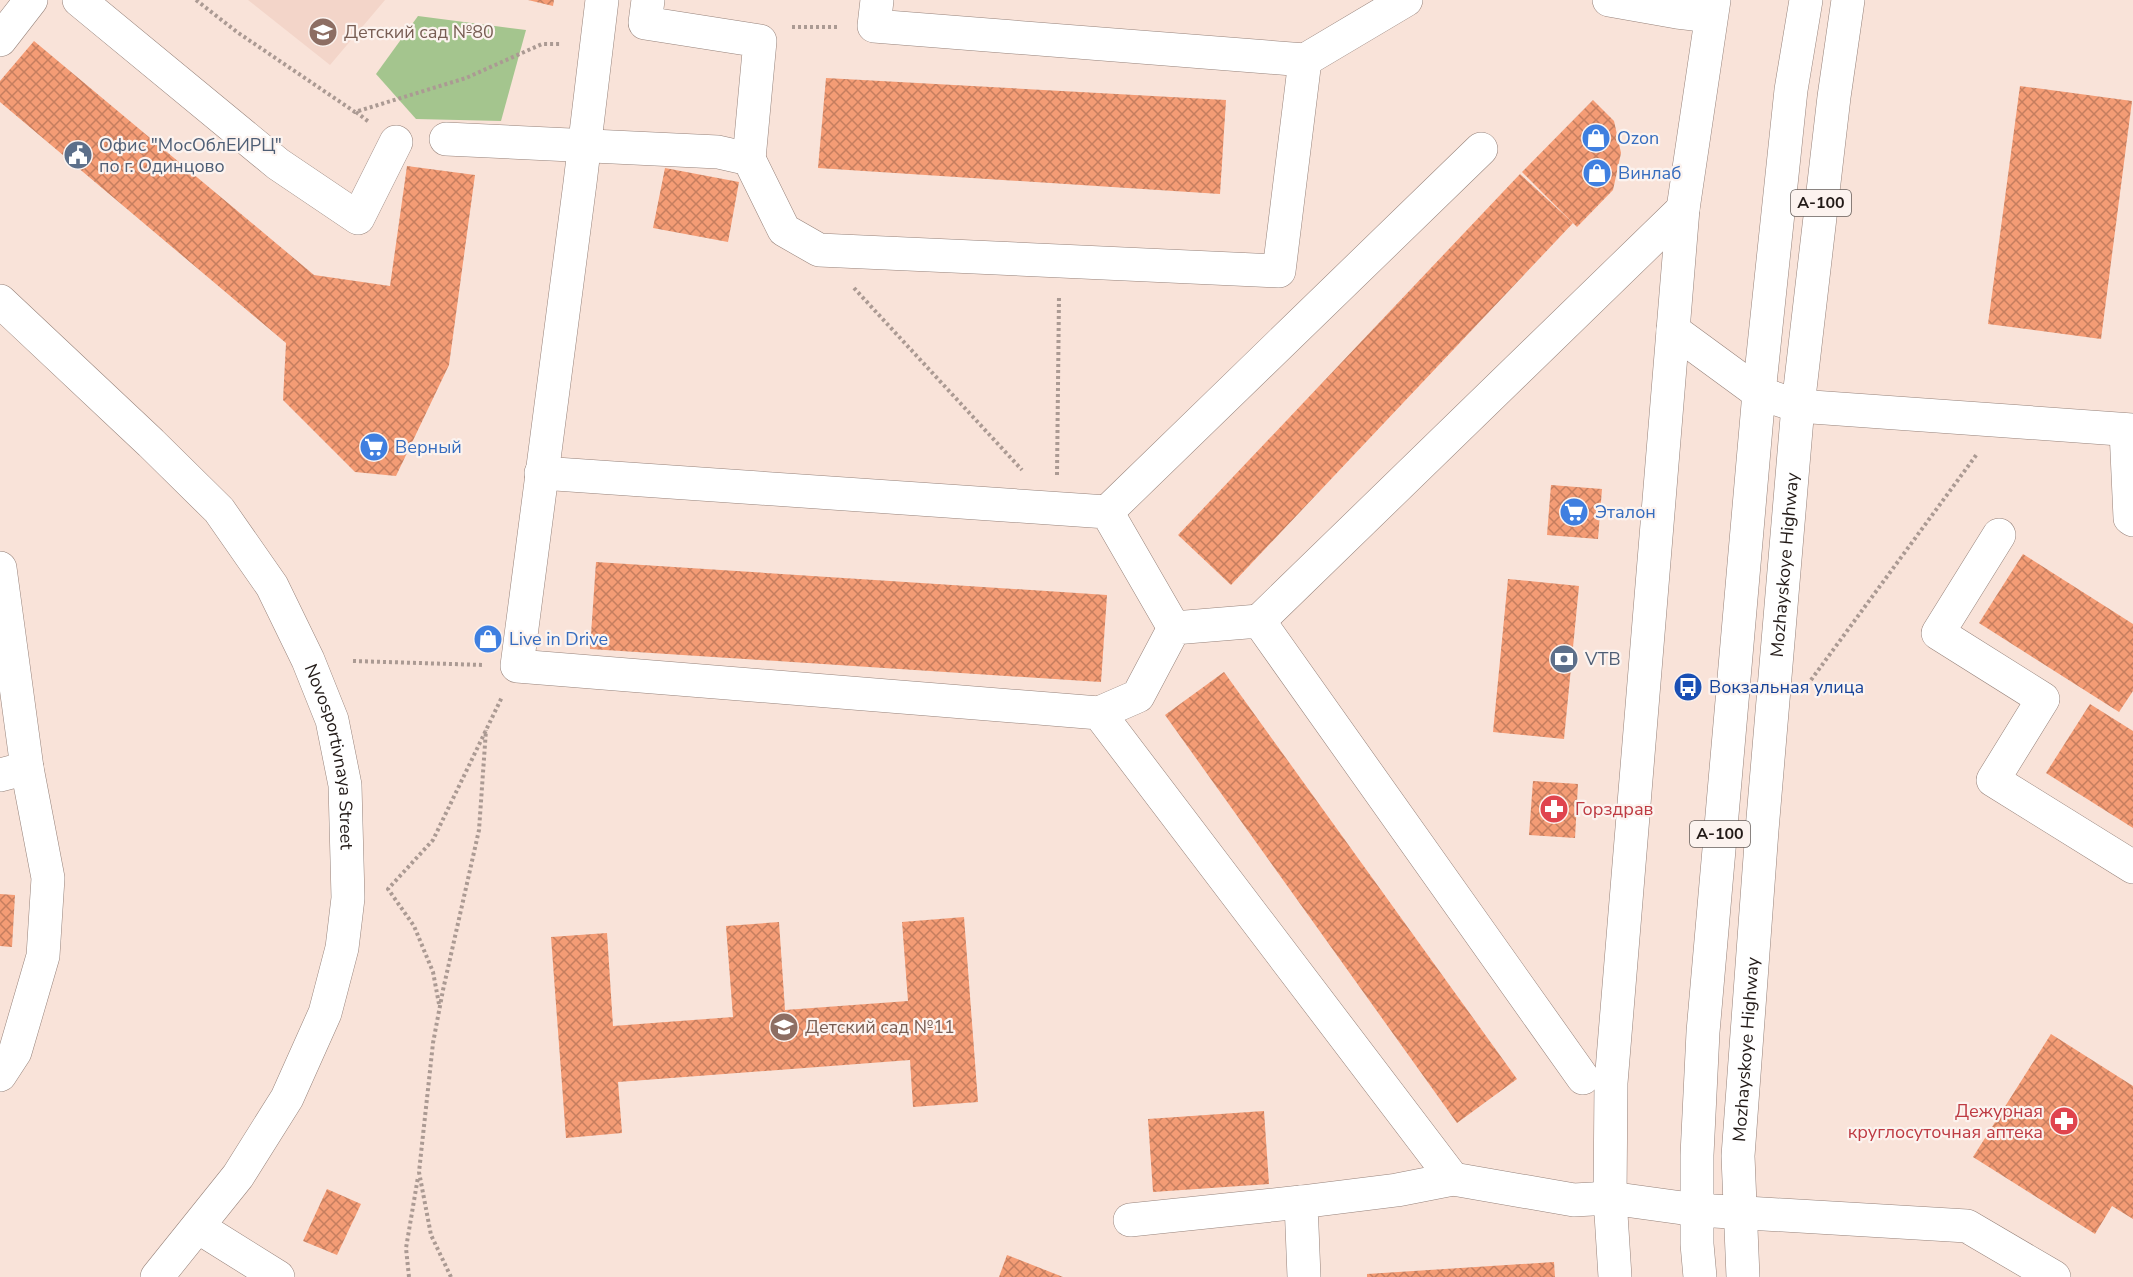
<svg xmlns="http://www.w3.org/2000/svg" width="2133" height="1277" viewBox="0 0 2133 1277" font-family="'Nunito Sans',sans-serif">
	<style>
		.built { fill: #f3d5c9 }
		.green { fill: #a4c58e }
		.building { fill: url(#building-cross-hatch) }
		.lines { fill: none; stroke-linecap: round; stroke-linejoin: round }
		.minor-casing { stroke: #96827a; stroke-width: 34 }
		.major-casing { stroke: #96827a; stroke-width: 34 }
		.path { stroke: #ab9a93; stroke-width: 4; stroke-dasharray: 3 3; stroke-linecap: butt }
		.minor { stroke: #fff; stroke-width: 33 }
		.major { stroke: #fff; stroke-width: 33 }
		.labels { text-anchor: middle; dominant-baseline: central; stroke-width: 4.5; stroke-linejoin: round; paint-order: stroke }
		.shield { fill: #fcf3ef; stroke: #645c58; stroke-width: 1.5 }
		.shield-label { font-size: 16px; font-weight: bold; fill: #231b18 }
		.education-label { font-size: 18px; fill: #785e54; stroke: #fcf3ef; text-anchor: start }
		.shop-label { font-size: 18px; fill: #366cbe; stroke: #fcf3ef; text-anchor: start }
		.service-label { font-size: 18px; fill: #4e5e75; stroke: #fcf3ef; text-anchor: start }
		.street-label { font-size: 18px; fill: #231b18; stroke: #fcf3ef }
		.transit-label { font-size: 18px; fill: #164399; stroke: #fcf3ef; text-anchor: start }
		.health-label { font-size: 18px; fill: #be3a42; stroke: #fcf3ef; text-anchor: start }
	</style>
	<defs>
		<pattern id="building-cross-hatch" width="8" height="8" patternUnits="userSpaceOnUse" patternTransform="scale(1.5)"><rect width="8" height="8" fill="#f49c75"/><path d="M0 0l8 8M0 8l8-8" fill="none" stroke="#c57e5f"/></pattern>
	</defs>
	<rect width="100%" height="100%" fill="#f9e3d9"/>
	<!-- built -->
	<polygon class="built" points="248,0 385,0 330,65"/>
	<!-- green -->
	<polygon class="green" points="418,16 526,30 501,121 416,119 376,74"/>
	<!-- building -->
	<g class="building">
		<polygon points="528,0 554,0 553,6"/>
		<polygon points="34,41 314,275 390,286 407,166 475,175 449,365 396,476 355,472 283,400 286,343 0,102 0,81"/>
		<polygon points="826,78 1226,100 1220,194 818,168"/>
		<polygon points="2020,86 2132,101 2101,339 1988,324"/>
		<polygon points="1593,100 1614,121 1621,153 1613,190 1577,227 1522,172"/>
		<polygon points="665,168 739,182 728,242 653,228"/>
		<polygon points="1520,174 1573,223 1231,585 1178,535"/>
		<polygon points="1551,485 1602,489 1598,539 1547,535"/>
		<polygon points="2023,554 2133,624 2133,691 2119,712 1979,623"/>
		<polygon points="596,562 1107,595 1101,682 590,649"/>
		<polygon points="1508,579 1579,586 1564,739 1493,732"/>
		<polygon points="1224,672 1517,1079 1457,1123 1165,715"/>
		<polygon points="2090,704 2133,731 2133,828 2046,773"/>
		<polygon points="1533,781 1578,784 1575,838 1529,835"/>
		<polygon points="0,894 15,895 12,947 0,946"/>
		<polygon points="964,917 978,1102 913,1107 910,1060 618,1082 622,1133 566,1138 551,937 607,933 613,1026 733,1017 726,926 779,922 785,1010 908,1001 902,922"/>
		<polygon points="2051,1034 2133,1086 2133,1219 2112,1206 2095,1234 1973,1157"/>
		<polygon points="1264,1111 1269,1184 1153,1192 1148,1119"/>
		<polygon points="327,1189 361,1204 337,1255 303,1241"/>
		<polygon points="1007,1255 1063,1277 999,1277"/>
		<polygon points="1554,1262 1555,1277 1367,1277 1367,1274"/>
	</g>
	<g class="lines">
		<!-- minor casing -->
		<g class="minor-casing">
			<g id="minor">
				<polyline points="79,0 278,164 358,218 396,142"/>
				<polyline points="602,0 580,183 517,666 1099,713 1453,1179 1574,1200 1610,1198 1697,1210 1967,1226 2054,1277"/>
				<polyline points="648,0 645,23 760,41 749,159"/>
				<polyline points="877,0 874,26 1305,60 1406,0"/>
				<polyline points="1609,0 1677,12 1711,16"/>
				<polyline points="0,40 31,0"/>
				<polyline points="446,139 718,152 749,159 784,230 819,250 1279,271 1305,60"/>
				<polyline points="1673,330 1759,393 1798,406 2133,430"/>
				<polyline points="2126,430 2130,518 2133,520"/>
				<polyline points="541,473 1107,512 1174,628"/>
				<polyline points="1107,512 1481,149"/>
				<polyline points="1999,535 1938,633 2043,699 1993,780 2133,867"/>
				<polyline points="0,568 27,768 0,775"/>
				<polyline points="1259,621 1683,209"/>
				<polyline points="1099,713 1138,696 1174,628 1259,621 1583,1078"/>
				<polyline points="0,1075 15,1052 43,956 48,878 27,768"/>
				<polyline points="1130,1220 1301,1202"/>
				<polyline points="198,1227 278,1277"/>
				<polyline points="1304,1277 1301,1202 1397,1190 1453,1179"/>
				<polyline points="1615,1277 1610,1198 1611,1083 1683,209 1714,0"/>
			</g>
		</g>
		<!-- major casing -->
		<g class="major-casing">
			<g id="major">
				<path id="s1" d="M0 301 151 443 219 510 272 586 308 660 332 720 345 785 348 898 342 948 325 1013 287 1098 238 1176 157 1277"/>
				<polyline points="1700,1277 1697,1244 1697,1155 1703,1032 1759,393 1791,90 1806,0"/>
				<path id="s2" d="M1743 1277 1738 1156 1762 830 1798 406 1834 97 1848 0"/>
			</g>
		</g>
		<!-- path -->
		<g class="path">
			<polyline points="196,0 237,32 355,112 466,78 542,44 562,44"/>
			<polyline points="792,27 839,27"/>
			<polyline points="356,112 369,122"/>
			<polyline points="854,288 1022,470"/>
			<polyline points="1057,475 1059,296"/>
			<polyline points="353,661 484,665"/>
			<polyline points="1811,680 1977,454"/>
			<polyline points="439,1004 433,972 414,926 388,889 433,840 502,697"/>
			<polyline points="409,1277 406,1248 418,1177"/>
			<polyline points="451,1277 431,1235 419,1172 433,1043 443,990 479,830 486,730"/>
		</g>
		<!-- minor -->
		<use href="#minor" class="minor"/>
		<!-- major -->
		<use href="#major" class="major"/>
	</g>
	<!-- icons -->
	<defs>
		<g id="school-disc" transform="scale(1.5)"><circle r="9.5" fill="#8d6e63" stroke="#fcf3ef"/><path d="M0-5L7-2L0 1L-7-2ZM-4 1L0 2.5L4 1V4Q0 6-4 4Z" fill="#fff"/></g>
		<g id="shop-disc" transform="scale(1.5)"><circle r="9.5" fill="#3f7fe0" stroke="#fcf3ef"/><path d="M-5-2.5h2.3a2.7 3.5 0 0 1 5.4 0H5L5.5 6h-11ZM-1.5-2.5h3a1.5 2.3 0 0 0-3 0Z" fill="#fff"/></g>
		<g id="civic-disc" transform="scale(1.5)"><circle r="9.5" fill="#5c6f8a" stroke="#fcf3ef"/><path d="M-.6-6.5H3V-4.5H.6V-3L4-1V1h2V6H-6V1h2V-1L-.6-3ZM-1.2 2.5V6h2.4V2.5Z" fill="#fff"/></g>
		<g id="supermarket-disc" transform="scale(1.5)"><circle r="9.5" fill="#3f7fe0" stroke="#fcf3ef"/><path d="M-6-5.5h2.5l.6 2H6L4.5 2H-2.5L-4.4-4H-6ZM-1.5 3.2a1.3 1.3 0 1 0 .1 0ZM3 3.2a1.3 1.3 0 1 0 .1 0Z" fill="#fff"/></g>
		<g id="bank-disc" transform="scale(1.5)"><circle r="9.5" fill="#5c6f8a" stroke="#fcf3ef"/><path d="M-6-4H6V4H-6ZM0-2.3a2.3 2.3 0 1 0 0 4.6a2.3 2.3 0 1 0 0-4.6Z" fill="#fff"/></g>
		<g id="bus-disc" transform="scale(1.5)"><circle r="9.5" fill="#1a4fb4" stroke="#fcf3ef"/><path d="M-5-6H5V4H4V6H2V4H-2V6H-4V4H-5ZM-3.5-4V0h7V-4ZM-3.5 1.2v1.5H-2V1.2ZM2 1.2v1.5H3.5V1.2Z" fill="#fff"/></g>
		<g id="pharmacy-disc" transform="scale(1.5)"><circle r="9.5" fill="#e0444e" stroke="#fcf3ef"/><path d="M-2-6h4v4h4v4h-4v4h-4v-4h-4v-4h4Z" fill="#fff"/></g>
	</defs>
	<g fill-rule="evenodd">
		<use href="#school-disc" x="323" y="32"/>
		<use href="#shop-disc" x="1596" y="138"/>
		<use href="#civic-disc" x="78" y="155"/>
		<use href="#shop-disc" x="1597" y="173"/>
		<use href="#supermarket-disc" x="374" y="447"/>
		<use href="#supermarket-disc" x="1574" y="512"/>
		<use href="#shop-disc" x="488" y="639"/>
		<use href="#bank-disc" x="1564" y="659"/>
		<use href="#bus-disc" x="1688" y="687"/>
		<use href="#pharmacy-disc" x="1554" y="809"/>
		<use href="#school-disc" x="784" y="1027"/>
		<use href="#pharmacy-disc" x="2064" y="1121"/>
	</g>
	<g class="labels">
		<!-- shield labels -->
		<g class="shield">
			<rect x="1791" y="190" width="60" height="26" rx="4.5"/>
			<rect x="1690" y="821" width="60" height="26" rx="4.5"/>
		</g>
		<g class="shield-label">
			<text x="1821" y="203">А-100</text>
			<text x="1720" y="834">А-100</text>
		</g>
		<!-- education labels -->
		<g class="education-label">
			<text x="344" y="32">Детский сад №80</text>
			<text x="805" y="1027">Детский сад №11</text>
		</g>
		<!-- shop labels -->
		<g class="shop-label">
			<text x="1617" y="138">Ozon</text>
			<text x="1618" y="173">Винлаб</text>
			<text x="395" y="447">Верный</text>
			<text x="1595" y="512">Эталон</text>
			<text x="509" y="639">Live in Drive</text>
		</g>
		<!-- service labels -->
		<g class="service-label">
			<text x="99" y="145">Офис "МосОблЕИРЦ"<tspan x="99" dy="21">по г. Одинцово</tspan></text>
			<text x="1585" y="659">VTB</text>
		</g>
		<!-- street labels -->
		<g class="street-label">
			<text stroke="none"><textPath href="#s2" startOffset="714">Mozhayskoye Highway</textPath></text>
			<text stroke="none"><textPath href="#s1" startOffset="578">Novosportivnaya Street</textPath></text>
			<text stroke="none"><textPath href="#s2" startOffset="228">Mozhayskoye Highway</textPath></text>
		</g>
		<!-- transit labels -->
		<g class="transit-label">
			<text x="1709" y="687">Вокзальная улица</text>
		</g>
		<!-- health labels -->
		<g class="health-label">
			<text x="1575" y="809">Горздрав</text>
			<text x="2043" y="1111" text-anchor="end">Дежурная<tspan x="2043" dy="21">круглосуточная аптека</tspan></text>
		</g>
	</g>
</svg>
